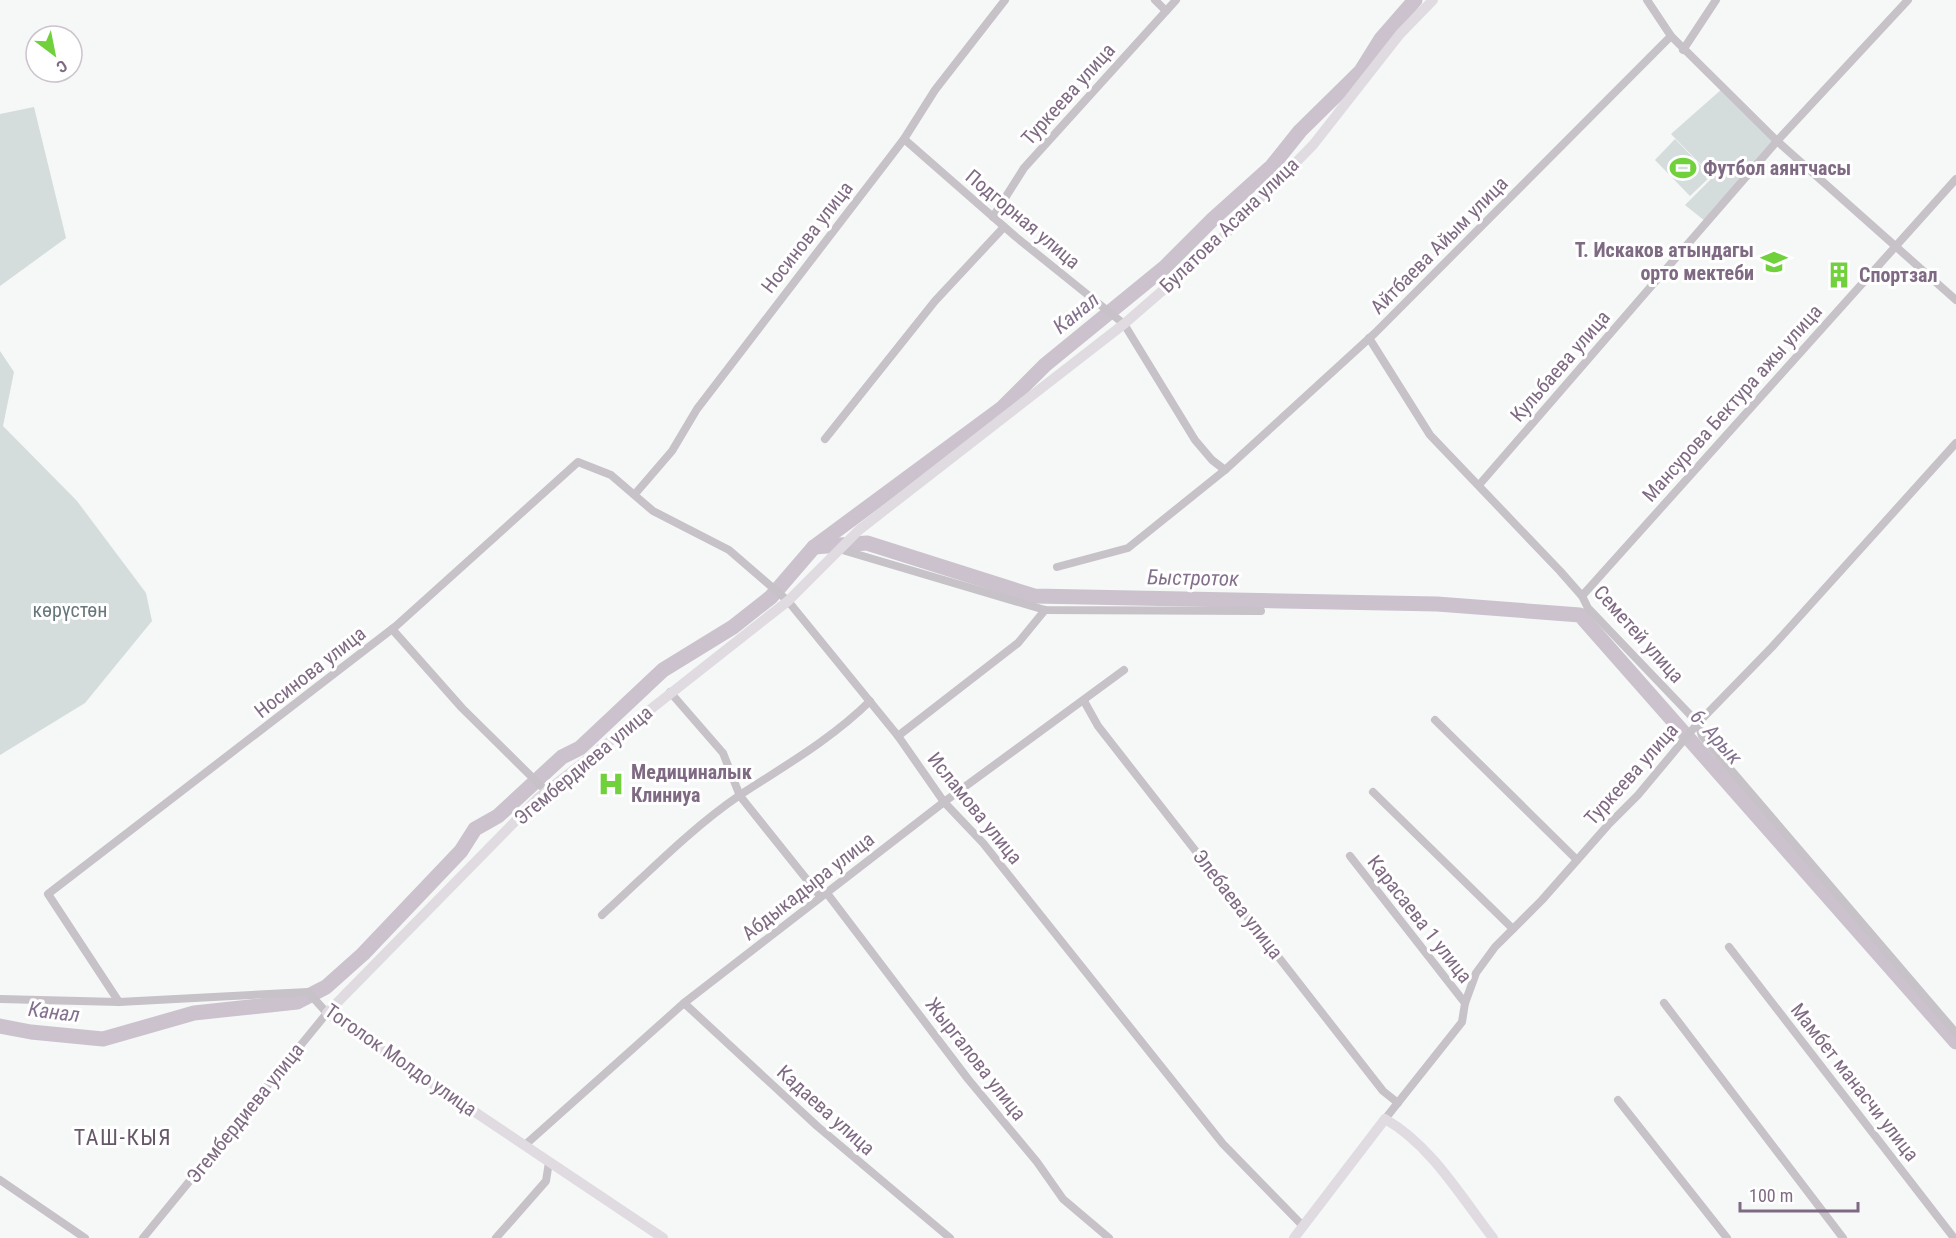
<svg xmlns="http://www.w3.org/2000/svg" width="1956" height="1238" viewBox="0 0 1956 1238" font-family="'Roboto Condensed',sans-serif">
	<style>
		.green { fill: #d5dcdc }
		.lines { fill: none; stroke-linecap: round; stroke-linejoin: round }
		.river { stroke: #cbc2ce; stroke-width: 15 }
		.street { stroke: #c7c1c8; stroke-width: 8 }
		.secondary { stroke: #e0dae1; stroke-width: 10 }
		.labels { text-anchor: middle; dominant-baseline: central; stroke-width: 6; stroke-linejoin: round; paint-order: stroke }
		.street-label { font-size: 20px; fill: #7f6a83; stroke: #fff }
		.poi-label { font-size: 20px; font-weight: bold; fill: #7f6a83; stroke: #fff; text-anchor: start }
		.park-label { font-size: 20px; fill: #68777b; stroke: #fff }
		.water-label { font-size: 21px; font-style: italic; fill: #83708c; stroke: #fff }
		.quarter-label { font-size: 22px; letter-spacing: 1.5px; fill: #665769; stroke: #fff }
	</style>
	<rect width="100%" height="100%" fill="#f5f8f6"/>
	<!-- green -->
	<g class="green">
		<polygon points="1722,89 1774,141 1705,221 1685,205 1713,177 1671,134"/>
		<polygon points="34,107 66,238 0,286 0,114"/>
		<polygon points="1675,139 1711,176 1690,196 1655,160"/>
		<polygon points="0,351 14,372 3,426 77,501 146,593 152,621 85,703 0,755"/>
	</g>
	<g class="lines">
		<!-- river -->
		<g class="river">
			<polyline points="814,547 867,543 1034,596 1437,604 1580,615 1956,1042"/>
			<polyline points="0,1026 31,1032 103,1039 194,1013 297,1002 326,987 363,954 461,851 475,829 498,816 562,757 580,748 663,670 733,627 771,597 814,547 1002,408 1045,365 1165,267 1213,219 1272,166 1300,131 1361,71 1381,39 1415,0"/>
		</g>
		<!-- street -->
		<g class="street">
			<polyline points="1155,0 1166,11"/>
			<polyline points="1647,0 1671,36 1777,141 1956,300"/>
			<polyline points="1683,50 1716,0"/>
			<polyline points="904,139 1016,237 1124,324 1195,440 1212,460 1225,470"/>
			<polyline points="993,217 1024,168 1176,0"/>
			<polyline points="1369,338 1430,435 1560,571 1582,596 1588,608 1698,723 1702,736 1956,1033"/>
			<polyline points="825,439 935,301 1004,227"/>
			<polyline points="1479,485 1777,141 1908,0"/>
			<polyline points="635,494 672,451 697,409 904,139 935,90 1005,0"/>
			<polyline points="839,549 1045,610 1261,611"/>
			<polyline points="1057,567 1128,548 1225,470 1375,333 1671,36"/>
			<polyline points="1582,596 1956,179"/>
			<polyline points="392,629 462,708 546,791"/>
			<polyline points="670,692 723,753 740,796 820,896"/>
			<polyline points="1084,701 1098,726 1383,1091 1398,1103"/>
			<polyline points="1435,720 1577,860"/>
			<polyline points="898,736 1018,643 1045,610"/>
			<polyline points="1373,792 1513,929"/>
			<polyline points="1350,856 1465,1003"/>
			<polyline points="826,892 968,1079 1037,1162 1063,1199 1109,1238"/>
			<path d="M602 915C646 875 690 829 740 795 783 767 833 738 870 701"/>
			<polyline points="1729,947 1954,1238"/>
			<polyline points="0,999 119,1002 308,992 327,1013 143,1238"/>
			<polyline points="119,1002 48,894 396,626 578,462 611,475 653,511 729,550 788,601 898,736 944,802 983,843 1223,1144 1303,1226"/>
			<polyline points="684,1003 817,1126 950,1238"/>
			<polyline points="1664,1003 1843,1238"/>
			<polyline points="1618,1100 1727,1238"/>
			<polyline points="1385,1119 1462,1022 1465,1003 1476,973 1495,947 1542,900 1608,825 1638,795 1698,723 1772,647 1956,443"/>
			<polyline points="525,1145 684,1003 944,802 1124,670"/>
			<polyline points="0,1180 85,1238"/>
			<polyline points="496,1238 546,1181 549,1162"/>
		</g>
		<!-- secondary -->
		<g class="secondary">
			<polyline points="663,1238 327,1013 538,798 788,601 859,530 1124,324 1215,245 1313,145 1400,34 1433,0"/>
			<path d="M1294 1238 1385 1119C1431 1145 1461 1197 1493 1238"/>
		</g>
	</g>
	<!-- icons -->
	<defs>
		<g id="stadium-bare" transform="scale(2.07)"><path d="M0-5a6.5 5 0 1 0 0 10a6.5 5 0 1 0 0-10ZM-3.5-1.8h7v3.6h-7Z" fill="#71d13c" stroke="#fff" stroke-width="2.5" paint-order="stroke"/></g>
		<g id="school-bare" transform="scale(2.07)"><path d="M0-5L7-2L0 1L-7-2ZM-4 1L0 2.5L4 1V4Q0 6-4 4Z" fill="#71d13c" stroke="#fff" stroke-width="2.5" paint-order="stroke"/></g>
		<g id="building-bare" transform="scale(2.07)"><path d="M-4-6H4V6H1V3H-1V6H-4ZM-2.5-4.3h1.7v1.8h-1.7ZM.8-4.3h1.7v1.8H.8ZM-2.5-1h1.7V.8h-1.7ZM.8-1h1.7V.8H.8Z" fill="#71d13c" stroke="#fff" stroke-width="2.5" paint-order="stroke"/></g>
		<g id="hospital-bare" transform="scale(2.07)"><path d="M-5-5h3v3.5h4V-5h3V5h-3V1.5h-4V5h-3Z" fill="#71d13c" stroke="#fff" stroke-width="2.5" paint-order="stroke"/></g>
	</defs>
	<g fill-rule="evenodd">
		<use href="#stadium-bare" x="1683" y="168"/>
		<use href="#school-bare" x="1774" y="262"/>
		<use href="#building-bare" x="1839" y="275"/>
		<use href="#hospital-bare" x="611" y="784"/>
	</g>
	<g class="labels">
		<!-- street labels -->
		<g class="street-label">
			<text transform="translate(1068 94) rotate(-48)">Туркеева улица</text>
			<text transform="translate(1023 219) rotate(40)">Подгорная улица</text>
			<text transform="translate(1229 225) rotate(-44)">Булатова Асана улица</text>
			<text transform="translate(807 237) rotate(-52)">Носинова улица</text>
			<text transform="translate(1439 245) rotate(-45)">Айтбаева Айым улица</text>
			<text transform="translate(1560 366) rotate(-49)">Кульбаева улица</text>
			<text transform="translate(1732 403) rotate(-48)">Мансурова Бектура ажы улица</text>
			<text transform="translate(1639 634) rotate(48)">Семетей улица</text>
			<text transform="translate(310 672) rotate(-38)">Носинова улица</text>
			<text transform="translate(583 765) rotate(-40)">Эгембердиева улица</text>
			<text transform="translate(1631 774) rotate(-48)">Туркеева улица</text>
			<text transform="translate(975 808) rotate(51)">Исламова улица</text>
			<text transform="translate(808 886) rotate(-38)">Абдыкадыра улица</text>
			<text transform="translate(1238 904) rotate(52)">Элебаева улица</text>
			<text transform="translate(1420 919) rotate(52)">Карасаева 1 улица</text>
			<text transform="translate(976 1059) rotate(52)">Жыргалова улица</text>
			<text transform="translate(401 1060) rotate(35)">Тоголок Молдо улица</text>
			<text transform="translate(1855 1082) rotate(52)">Мамбет манасчи улица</text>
			<text transform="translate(826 1110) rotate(42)">Кадаева улица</text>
			<text transform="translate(245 1113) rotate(-51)">Эгембердиева улица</text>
		</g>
		<!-- poi labels -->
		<g class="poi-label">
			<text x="1703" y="168">Футбол аянтчасы</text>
			<text x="1754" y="250" text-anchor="end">Т. Искаков атындагы<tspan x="1754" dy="23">орто мектеби</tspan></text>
			<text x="1859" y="275">Спортзал</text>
			<text x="631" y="772">Медициналык<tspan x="631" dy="23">Клиниуа</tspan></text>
		</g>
		<!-- park labels -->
		<g class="park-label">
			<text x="70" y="610">көрүстөн</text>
		</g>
		<!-- water labels -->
		<g class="water-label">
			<text transform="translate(1076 313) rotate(-39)">Канал</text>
			<text transform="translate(1193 578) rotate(1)">Быстроток</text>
			<text transform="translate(1716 737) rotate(48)">6- Арык</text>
			<text transform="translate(54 1012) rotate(7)">Канал</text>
		</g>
		<!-- quarter labels -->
		<g class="quarter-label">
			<text x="123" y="1137">ТАШ-КЫЯ</text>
		</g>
	</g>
	<!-- north arrow -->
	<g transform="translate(54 54) rotate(148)"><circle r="28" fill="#ffffff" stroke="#ccc3cd" stroke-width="1.5"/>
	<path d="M0-4.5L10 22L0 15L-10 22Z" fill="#71d13c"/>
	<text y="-9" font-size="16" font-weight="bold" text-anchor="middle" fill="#7f6a83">С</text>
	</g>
	<!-- scale -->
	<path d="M1740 1202v9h118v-9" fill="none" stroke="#7f6a83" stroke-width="3"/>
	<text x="1749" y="1202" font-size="18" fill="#7f6a83" stroke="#ffffff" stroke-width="4.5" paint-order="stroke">100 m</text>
</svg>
